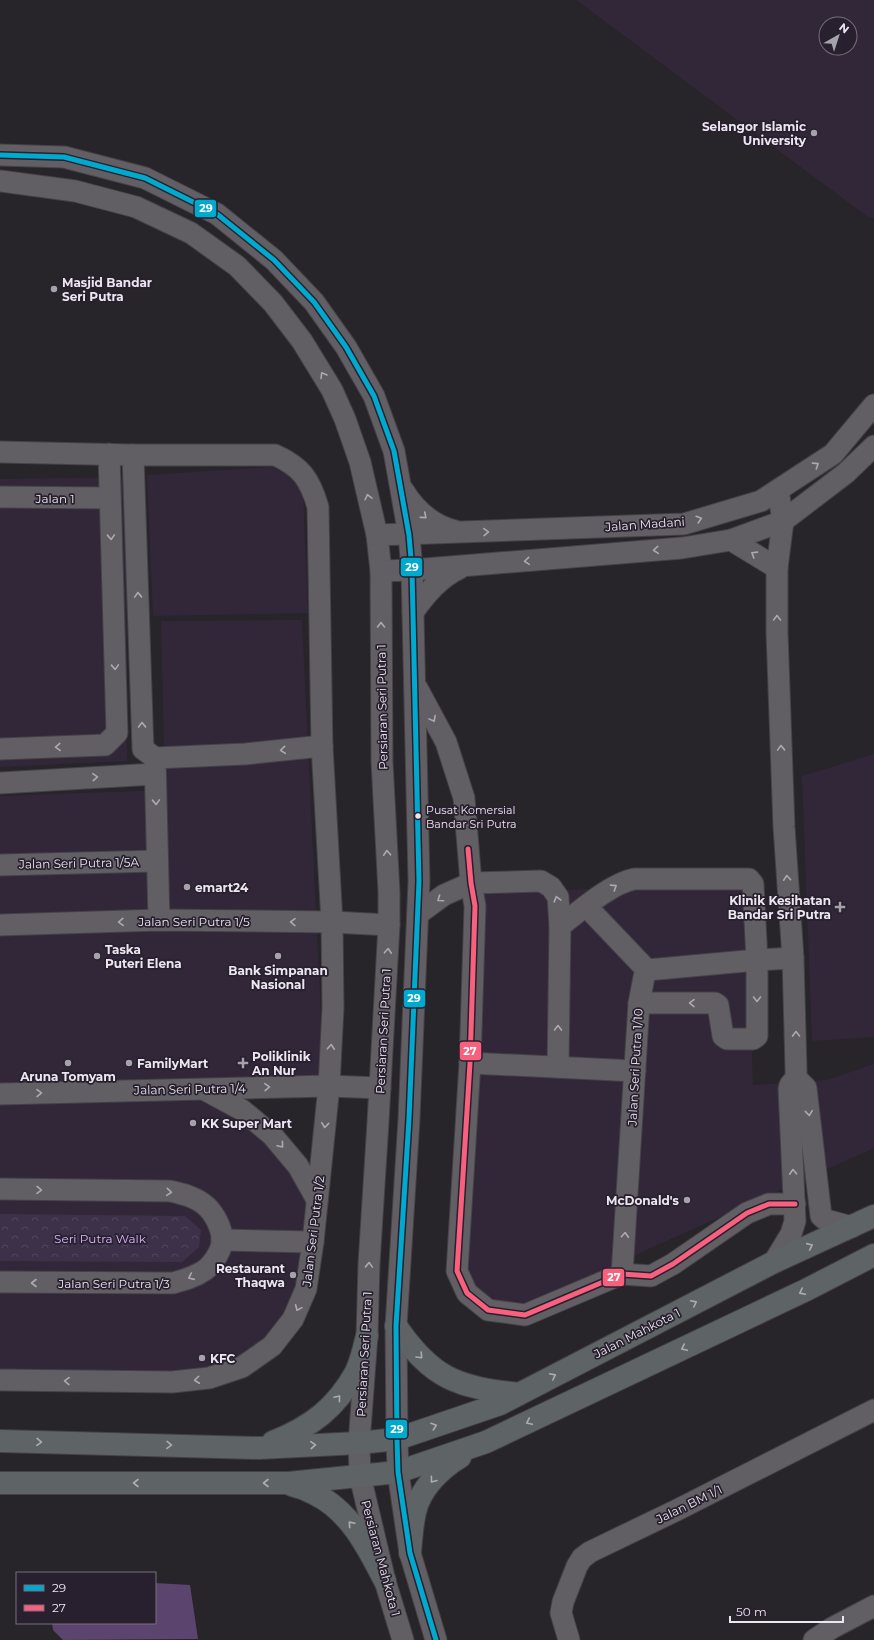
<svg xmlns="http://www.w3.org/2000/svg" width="874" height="1640" viewBox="0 0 874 1640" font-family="Montserrat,sans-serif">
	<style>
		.built { fill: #312739; fill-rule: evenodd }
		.forest { fill: url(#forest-crowns) }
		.water { fill: #5b456e }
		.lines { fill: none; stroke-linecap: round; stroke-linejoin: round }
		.minor-casing { stroke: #444147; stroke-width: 23 }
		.major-casing { stroke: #444147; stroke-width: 24 }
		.minor { stroke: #615e64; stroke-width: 21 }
		.major { stroke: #5e6466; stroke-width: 22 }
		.bus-1-casing { stroke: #28202e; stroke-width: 8 }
		.bus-2-casing { stroke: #28202e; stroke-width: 8 }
		.bus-1 { stroke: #00a9ce; stroke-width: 5 }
		.bus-2 { stroke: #f8607d; stroke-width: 5 }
		.oneway { stroke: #ada9b1 }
		.oneway2 { stroke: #acacb2 }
		.poi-dot { fill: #a6a2ab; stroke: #28202e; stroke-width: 1.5 }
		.bus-dot { fill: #ebe6f0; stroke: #28202e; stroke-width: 1.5 }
		.labels { text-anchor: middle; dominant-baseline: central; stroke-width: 3.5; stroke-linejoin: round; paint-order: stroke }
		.bus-label { font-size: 11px; fill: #ebe6f0; stroke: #28202e; text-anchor: start }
		.poi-label { font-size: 12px; font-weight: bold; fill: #ebe6f0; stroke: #28202e; text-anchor: start }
		.street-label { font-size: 12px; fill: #ebe6f0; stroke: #28202e }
		.park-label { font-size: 12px; fill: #d8b3fb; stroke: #28202e }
		.line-badge { stroke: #28202e; stroke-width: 1.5 }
		.badge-label { font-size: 11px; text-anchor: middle; font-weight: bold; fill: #fff }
	</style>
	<defs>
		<pattern id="forest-crowns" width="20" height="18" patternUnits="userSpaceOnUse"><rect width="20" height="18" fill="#3d3149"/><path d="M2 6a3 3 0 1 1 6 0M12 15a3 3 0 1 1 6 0" fill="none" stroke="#50455b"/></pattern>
	</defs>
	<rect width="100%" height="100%" fill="#27242a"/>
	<!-- built -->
	<g class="built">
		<path d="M576 0H874V218L868 217ZM826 24H850V48H826Z"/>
		<polygon points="271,467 289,475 303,493 308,613 153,616 147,475"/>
		<polygon points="126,477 127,761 0,767 0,479"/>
		<polygon points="302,620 324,1080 201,1083 295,1172 310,1203 301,1288 269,1339 240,1361 206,1374 0,1375 0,796 165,790 161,621"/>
		<polygon points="874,754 874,1037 812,1041 802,776"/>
		<polygon points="746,885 753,1085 827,1080 874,1064 874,1148 653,1247 525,1307 493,1304 476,1291 466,1269 479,1043 484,892"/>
	</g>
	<!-- forest -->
	<polygon class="forest" points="0,1214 185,1216 201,1230 199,1247 182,1262 0,1261"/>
	<!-- water -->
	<polygon class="water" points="155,1583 190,1585 198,1639 63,1640 53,1630 52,1623 155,1623"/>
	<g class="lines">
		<!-- minor casing -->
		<g class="minor-casing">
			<g id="minor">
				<polyline points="0,155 64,157 145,178 217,214 274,260 314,302 346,347 374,396 394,451 409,535 412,570 419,881 409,1119 396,1326 397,1439 398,1472 410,1553 436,1640"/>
				<polyline points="0,181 75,191 136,207 191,233 237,266 273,303 302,341 332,390 345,419 360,462 377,535 381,571 382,762 389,892 389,925 378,1122 369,1264 367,1336 359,1443 360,1476 385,1581 403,1640"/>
				<path d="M0 452 133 455H275C302 467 310 480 318 507L322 746 332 922 333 1008 329 1086 313 1242 306 1289 293 1319 272 1346 242 1367 209 1378 172 1382 0 1380"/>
				<polyline points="133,455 143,749 155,758"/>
				<path d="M403 490C415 510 432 525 455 531"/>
				<polyline points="0,497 110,498"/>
				<polyline points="377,535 684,524 761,501 833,454 874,405"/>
				<polyline points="731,540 777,568"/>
				<polyline points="381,571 412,570 682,548 731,540 783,521 846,473 874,446"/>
				<path d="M413 612C426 594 439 578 460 568"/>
				<polyline points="417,688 446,742 464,798 471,883 475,906 470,1063 457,1271 467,1293 488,1310 525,1315 622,1274 651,1276 673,1264 747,1213 769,1204 795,1204"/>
				<polyline points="0,749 105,745 117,733 109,454"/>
				<polyline points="0,783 155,774"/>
				<polyline points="0,865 157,861"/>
				<polyline points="586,906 647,970"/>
				<polyline points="418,914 444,895 471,883 541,881 551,887 558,897 560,926 558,1067"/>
				<polyline points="159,920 155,758 245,754 322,746"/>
				<polyline points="0,925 159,920 332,922 389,925"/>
				<path d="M560 926C580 911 610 884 634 879H749L753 884 757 960V1036L753 1039H727L723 1036 718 1005 715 1003H639"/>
				<polyline points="470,1063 635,1071"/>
				<polyline points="796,1078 806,1088 821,1216 826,1220 852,1227"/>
				<polyline points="205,1090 242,1110 272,1135 298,1166 317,1200"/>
				<polyline points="0,1094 329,1086 380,1088"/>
				<path d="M0 1189 170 1191C183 1194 196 1197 206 1206 214 1213 222 1228 222 1239 223 1249 213 1264 205 1270 195 1277 184 1280 173 1283L0 1282"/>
				<polyline points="222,1240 313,1242"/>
				<polyline points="774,1262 791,1234 795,1221 789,1089 790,1085 796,1078 796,1069 793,958 784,827 777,633 777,568 783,521 778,490"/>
				<polyline points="622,1274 639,1003 644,977 647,970 757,960 793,958"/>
				<polyline points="569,1640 561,1613 563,1602 577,1566 582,1558 590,1552 677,1510 874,1410"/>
				<polyline points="814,1640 832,1628 874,1606"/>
			</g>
		</g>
		<!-- major casing -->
		<g class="major-casing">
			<g id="major">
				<path d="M396 1326C432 1379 457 1387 519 1394"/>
				<polyline points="0,1441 259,1448 359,1443 397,1439 500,1404 774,1262 874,1216"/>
				<path d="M273 1442C311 1427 336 1408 356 1372 361 1361 364 1348 367 1336"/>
				<polyline points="0,1483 289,1483 398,1472 486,1442 806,1290 874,1255"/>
				<path d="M292 1485C300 1487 308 1490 315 1494 350 1511 368 1548 385 1581"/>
				<path d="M410 1553C411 1539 412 1525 415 1512 420 1489 440 1469 460 1457"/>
			</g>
		</g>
		<!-- minor -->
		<use href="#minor" class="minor"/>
		<!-- major -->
		<use href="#major" class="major"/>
		<!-- bus-1 casing -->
		<g class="bus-1-casing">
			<polyline id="bus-1" points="0,155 64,157 145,178 217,214 274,260 314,302 346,347 374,396 394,451 409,535 412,570 419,881 409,1119 396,1326 397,1439 398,1472 410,1553 436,1640"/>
		</g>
		<!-- bus-2 casing -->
		<g class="bus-2-casing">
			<polyline id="bus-2" points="468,849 471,883 475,906 470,1063 457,1271 467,1293 488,1310 525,1315 622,1274 651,1276 673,1264 747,1213 769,1204 795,1204"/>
		</g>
		<!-- bus-1 -->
		<use href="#bus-1" class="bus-1"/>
		<!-- bus-2 -->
		<use href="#bus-2" class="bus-2"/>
	</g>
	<!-- one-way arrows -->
	<defs><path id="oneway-chevron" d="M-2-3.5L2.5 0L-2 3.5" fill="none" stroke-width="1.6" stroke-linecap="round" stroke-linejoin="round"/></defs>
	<g class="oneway">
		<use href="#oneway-chevron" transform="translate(323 375) rotate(-121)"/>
		<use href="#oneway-chevron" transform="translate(816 465) rotate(-33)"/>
		<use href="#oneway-chevron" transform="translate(368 497) rotate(-103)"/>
		<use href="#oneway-chevron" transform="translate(424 516) rotate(40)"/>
		<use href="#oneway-chevron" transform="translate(699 519) rotate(-17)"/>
		<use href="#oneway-chevron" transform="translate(486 532) rotate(-2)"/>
		<use href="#oneway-chevron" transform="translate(111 537) rotate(88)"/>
		<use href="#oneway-chevron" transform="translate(656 550) rotate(175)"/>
		<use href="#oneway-chevron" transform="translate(754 554) rotate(-148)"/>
		<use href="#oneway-chevron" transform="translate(527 561) rotate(175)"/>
		<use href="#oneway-chevron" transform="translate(138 595) rotate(-92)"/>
		<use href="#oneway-chevron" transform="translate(777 618) rotate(-90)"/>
		<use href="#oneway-chevron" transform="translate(381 625) rotate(-90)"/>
		<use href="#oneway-chevron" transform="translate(115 667) rotate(88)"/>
		<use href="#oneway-chevron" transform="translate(433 719) rotate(62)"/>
		<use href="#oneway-chevron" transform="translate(142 725) rotate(-92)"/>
		<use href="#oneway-chevron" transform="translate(58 747) rotate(178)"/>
		<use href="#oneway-chevron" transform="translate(781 748) rotate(-92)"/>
		<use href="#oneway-chevron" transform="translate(283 750) rotate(175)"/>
		<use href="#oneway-chevron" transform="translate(95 777) rotate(-4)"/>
		<use href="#oneway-chevron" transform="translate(156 802) rotate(88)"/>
		<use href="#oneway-chevron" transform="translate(387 853) rotate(-93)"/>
		<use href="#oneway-chevron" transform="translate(787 878) rotate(-94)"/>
		<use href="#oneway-chevron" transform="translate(614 887) rotate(-33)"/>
		<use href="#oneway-chevron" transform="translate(440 899) rotate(145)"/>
		<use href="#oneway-chevron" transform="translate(557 899) rotate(-105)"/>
		<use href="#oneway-chevron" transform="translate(121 922) rotate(178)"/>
		<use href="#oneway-chevron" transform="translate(293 922) rotate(-179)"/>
		<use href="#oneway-chevron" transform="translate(388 951) rotate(-87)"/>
		<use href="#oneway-chevron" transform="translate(757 999) rotate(90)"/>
		<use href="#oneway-chevron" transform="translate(692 1003) rotate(-179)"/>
		<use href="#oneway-chevron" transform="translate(558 1028) rotate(-89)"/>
		<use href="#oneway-chevron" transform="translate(796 1034) rotate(-91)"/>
		<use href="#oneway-chevron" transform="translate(331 1047) rotate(-87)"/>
		<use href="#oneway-chevron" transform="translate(267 1087) rotate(-2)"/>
		<use href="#oneway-chevron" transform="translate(39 1093) rotate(-1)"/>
		<use href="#oneway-chevron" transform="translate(809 1113) rotate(84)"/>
		<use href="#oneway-chevron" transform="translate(325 1125) rotate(96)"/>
		<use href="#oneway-chevron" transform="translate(281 1145) rotate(50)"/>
		<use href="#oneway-chevron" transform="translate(793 1172) rotate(-93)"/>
		<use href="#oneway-chevron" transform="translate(39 1190) rotate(1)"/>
		<use href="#oneway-chevron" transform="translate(169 1192) rotate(5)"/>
		<use href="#oneway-chevron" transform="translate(625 1235) rotate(-86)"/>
		<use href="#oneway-chevron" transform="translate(369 1265) rotate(-88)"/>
		<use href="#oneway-chevron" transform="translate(191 1277) rotate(156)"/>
		<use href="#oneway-chevron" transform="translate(34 1283) rotate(-180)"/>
		<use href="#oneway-chevron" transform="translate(298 1308) rotate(114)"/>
		<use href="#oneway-chevron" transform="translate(197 1380) rotate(174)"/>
		<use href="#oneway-chevron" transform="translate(67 1381) rotate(-179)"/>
	</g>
	<g class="oneway2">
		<use href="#oneway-chevron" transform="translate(810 1246) rotate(-24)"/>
		<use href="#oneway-chevron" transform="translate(802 1292) rotate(154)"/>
		<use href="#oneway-chevron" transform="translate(694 1303) rotate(-27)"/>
		<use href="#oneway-chevron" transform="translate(684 1348) rotate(155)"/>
		<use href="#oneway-chevron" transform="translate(420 1356) rotate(47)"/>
		<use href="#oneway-chevron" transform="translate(553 1376) rotate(-27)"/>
		<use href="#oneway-chevron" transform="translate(338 1398) rotate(-50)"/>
		<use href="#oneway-chevron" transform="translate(529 1422) rotate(155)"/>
		<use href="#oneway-chevron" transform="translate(434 1426) rotate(-19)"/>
		<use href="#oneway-chevron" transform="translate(39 1442) rotate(2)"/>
		<use href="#oneway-chevron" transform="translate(169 1445) rotate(2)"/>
		<use href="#oneway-chevron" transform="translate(313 1445) rotate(-3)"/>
		<use href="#oneway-chevron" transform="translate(433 1480) rotate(127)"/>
		<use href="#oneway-chevron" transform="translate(136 1483) rotate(180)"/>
		<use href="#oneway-chevron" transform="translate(266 1483) rotate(180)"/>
		<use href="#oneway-chevron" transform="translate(351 1524) rotate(-131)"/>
	</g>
	<!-- markers -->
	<g class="poi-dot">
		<circle cx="814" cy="133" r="4"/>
		<circle cx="54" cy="289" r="4"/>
		<circle cx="187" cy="887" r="4"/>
		<path d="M838 901h4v4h4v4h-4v4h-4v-4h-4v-4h4z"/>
		<circle cx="97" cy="956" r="4"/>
		<circle cx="278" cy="956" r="4"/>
		<circle cx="68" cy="1063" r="4"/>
		<circle cx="129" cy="1063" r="4"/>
		<path d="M241 1057h4v4h4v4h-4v4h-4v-4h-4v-4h4z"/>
		<circle cx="193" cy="1123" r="4"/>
		<circle cx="687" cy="1200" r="4"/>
		<circle cx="293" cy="1275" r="4"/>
		<circle cx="202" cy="1358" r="4"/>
	</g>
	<circle class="bus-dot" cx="418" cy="816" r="3.5"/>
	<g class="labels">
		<!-- bus labels -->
		<g class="bus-label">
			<text x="426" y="810">Pusat Komersial<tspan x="426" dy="14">Bandar Sri Putra</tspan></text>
		</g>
		<!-- poi labels -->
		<g class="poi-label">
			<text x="806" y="126" text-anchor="end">Selangor Islamic<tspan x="806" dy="14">University</tspan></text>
			<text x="62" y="282">Masjid Bandar<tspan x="62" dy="14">Seri Putra</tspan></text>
			<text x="195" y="887">emart24</text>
			<text x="831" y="900" text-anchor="end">Klinik Kesihatan<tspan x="831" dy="14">Bandar Sri Putra</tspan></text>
			<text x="105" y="949">Taska<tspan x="105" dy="14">Puteri Elena</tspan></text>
			<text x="278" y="970" text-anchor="middle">Bank Simpanan<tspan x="278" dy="14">Nasional</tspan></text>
			<text x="252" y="1056">Poliklinik<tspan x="252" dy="14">An Nur</tspan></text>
			<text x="137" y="1063">FamilyMart</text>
			<text x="68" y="1076" text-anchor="middle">Aruna Tomyam</text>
			<text x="201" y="1123">KK Super Mart</text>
			<text x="679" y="1200" text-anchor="end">McDonald's</text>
			<text x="285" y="1268" text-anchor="end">Restaurant<tspan x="285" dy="14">Thaqwa</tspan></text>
			<text x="210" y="1358">KFC</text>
		</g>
		<!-- street labels -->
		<g class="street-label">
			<text x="55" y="498">Jalan 1</text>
			<text transform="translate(645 524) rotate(-4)">Jalan Madani</text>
			<text transform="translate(382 707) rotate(-91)">Persiaran Seri Putra 1</text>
			<text transform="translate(79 863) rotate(-1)">Jalan Seri Putra 1/5A</text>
			<text x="194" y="921">Jalan Seri Putra 1/5</text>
			<text transform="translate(383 1031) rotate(-87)">Persiaran Seri Putra 1</text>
			<text transform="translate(635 1067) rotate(-87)">Jalan Seri Putra 1/10</text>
			<text transform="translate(190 1089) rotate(-1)">Jalan Seri Putra 1/4</text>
			<text transform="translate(313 1231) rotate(-83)">Jalan Seri Putra 1/2</text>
			<text x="114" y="1283">Jalan Seri Putra 1/3</text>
			<text transform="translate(637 1333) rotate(-27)">Jalan Mahkota 1</text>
			<text transform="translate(364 1354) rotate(-87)">Persiaran Seri Putra 1</text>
			<text transform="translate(689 1504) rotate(-26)">Jalan BM 1/1</text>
			<text transform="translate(381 1558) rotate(75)">Persiaran Mahkota 1</text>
		</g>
		<!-- park labels -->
		<g class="park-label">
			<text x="100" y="1238">Seri Putra Walk</text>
		</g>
	</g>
	<g class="line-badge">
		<rect x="194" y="199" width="23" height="19" rx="4" fill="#00a9ce"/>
		<rect x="400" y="557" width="23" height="20" rx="4" fill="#00a9ce"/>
		<rect x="403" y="989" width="23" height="19" rx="4" fill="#00a9ce"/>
		<rect x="459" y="1041" width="23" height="20" rx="4" fill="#f8607d"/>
		<rect x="602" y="1268" width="23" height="19" rx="4" fill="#f8607d"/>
		<rect x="385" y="1419" width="23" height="20" rx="4" fill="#00a9ce"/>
	</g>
	<g class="badge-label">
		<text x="206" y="212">29</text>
		<text x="412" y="571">29</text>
		<text x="414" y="1002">29</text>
		<text x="470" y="1055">27</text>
		<text x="614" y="1281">27</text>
		<text x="397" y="1433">29</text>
	</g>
	<!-- legend -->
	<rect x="16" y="1572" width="140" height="52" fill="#28202e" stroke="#766f7c"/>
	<rect x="24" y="1585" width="20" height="6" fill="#00a9ce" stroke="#766f7c"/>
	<text x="52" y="1592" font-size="12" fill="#ebe6f0">29</text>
	<rect x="24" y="1605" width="20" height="6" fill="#f8607d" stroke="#766f7c"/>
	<text x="52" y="1612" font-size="12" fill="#ebe6f0">27</text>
	<!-- north arrow -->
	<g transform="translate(838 36) rotate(39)"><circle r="19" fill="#28202e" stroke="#766f7c"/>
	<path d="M0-3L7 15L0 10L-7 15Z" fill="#a6a2ab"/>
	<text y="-6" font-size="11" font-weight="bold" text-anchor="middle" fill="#ebe6f0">N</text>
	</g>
	<!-- scale -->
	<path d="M730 1616v6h113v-6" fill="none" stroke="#ebe6f0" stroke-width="2"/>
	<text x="736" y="1616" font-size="12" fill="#ebe6f0" stroke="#28202e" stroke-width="3" paint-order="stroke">50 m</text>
</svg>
